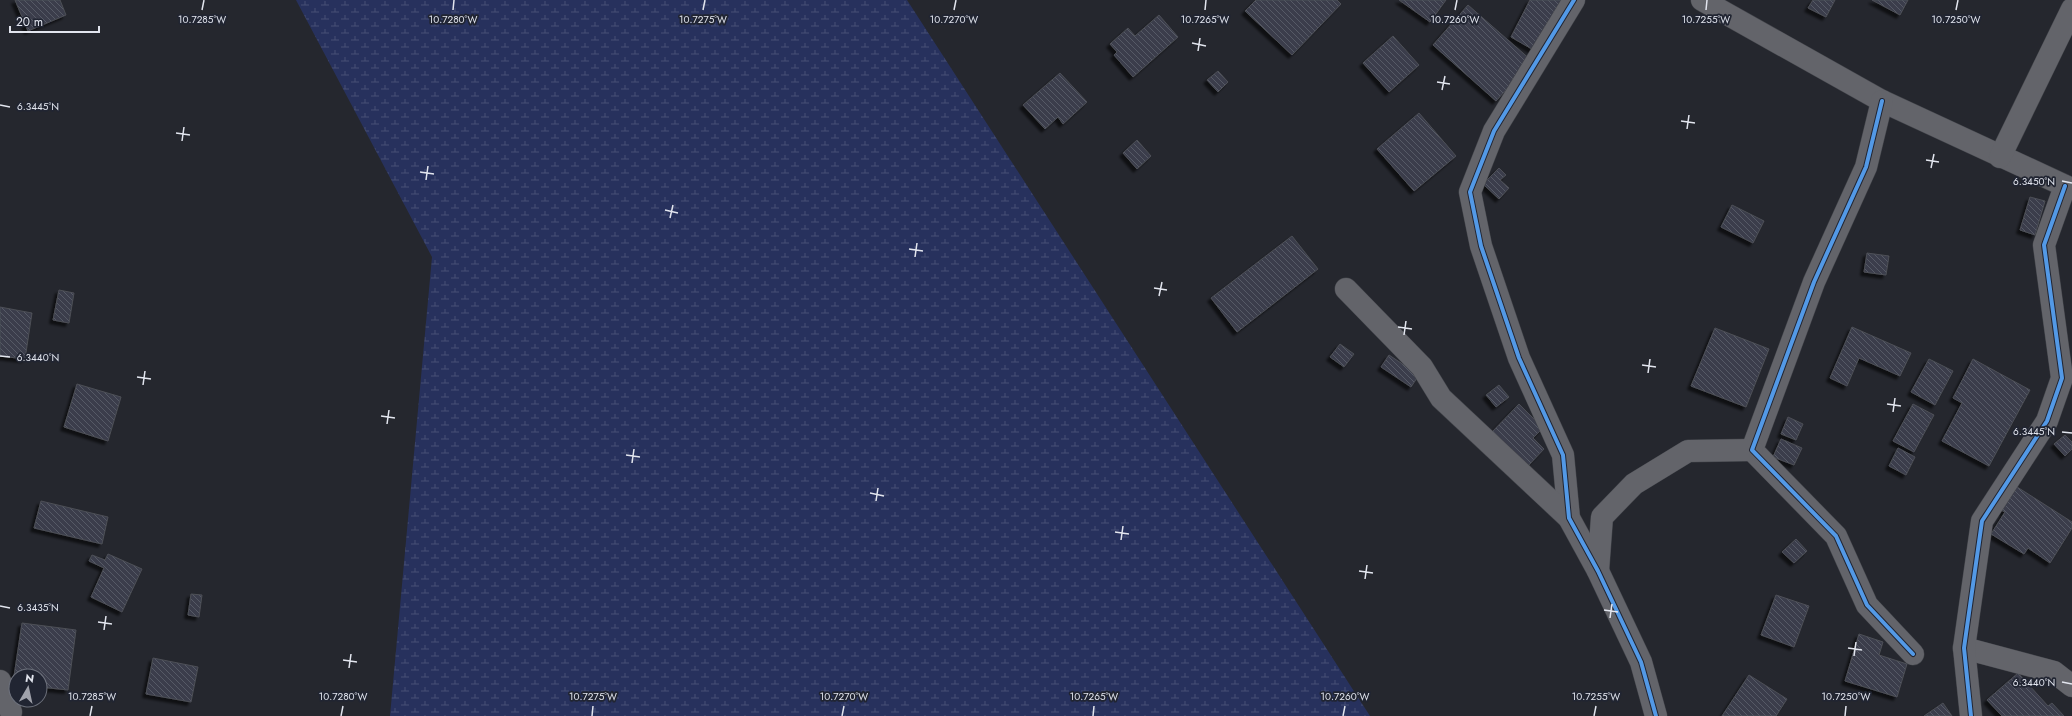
<svg xmlns="http://www.w3.org/2000/svg" width="2072" height="716" viewBox="0 0 2072 716" font-family="Jost,sans-serif">
	<style>
		.wetland { fill: url(#wetland-marsh) }
		.building { fill: url(#building-back-hatch); stroke: #4d4f56; filter: url(#shadow) }
		.lines { fill: none; stroke-linecap: round; stroke-linejoin: round }
		.minor-casing { stroke: #414349; stroke-width: 23 }
		.minor { stroke: #63646a; stroke-width: 22 }
		.cycleway-casing { stroke: #212532; stroke-width: 6 }
		.cycleway { stroke: #5399e6; stroke-width: 4 }
		.ticks { fill: none; stroke: #e2e5ee; stroke-width: 1.5 }
		.ticks-label { font-size: 10px; text-anchor: middle; fill: #e2e5ee; stroke: #212532; stroke-width: 3.5; stroke-linejoin: round; paint-order: stroke }
	</style>
	<defs>
		<pattern id="wetland-marsh" width="20" height="14" patternUnits="userSpaceOnUse"><rect width="20" height="14" fill="#27315d"/><path d="M1 5h8M5 5V1M11 12h8M15 12V8" fill="none" stroke="#464f75"/></pattern>
		<pattern id="building-back-hatch" width="6" height="6" patternUnits="userSpaceOnUse"><rect width="6" height="6" fill="#3a3e4c"/><path d="M-1 5l2 2M0 0l6 6M5-1l2 2" fill="none" stroke="#565a66"/></pattern>
		<filter id="shadow"><feDropShadow dx="-3.5" dy="3.5" stdDeviation="1" flood-color="#0009"/></filter>
	</defs>
	<rect width="100%" height="100%" fill="#25272e"/>
	<!-- wetland -->
	<polygon class="wetland" points="296,0 907,0 1370,716 390,716 432,257"/>
	<!-- building -->
	<g class="building">
		<polygon points="15,0 60,0 66,15 28,31"/>
		<polygon points="1256,0 1337,0 1341,4 1292,55 1245,11"/>
		<polygon points="1399,0 1446,0 1430,22"/>
		<polygon points="1530,0 1565,0 1537,52 1511,37"/>
		<polygon points="1813,0 1835,0 1826,17 1808,8"/>
		<polygon points="1872,0 1908,0 1900,15"/>
		<polygon points="1468,5 1532,61 1496,101 1433,45"/>
		<polygon points="1159,15 1178,37 1133,77 1114,55 1117,52 1110,44 1128,28 1135,36"/>
		<polygon points="1393,36 1419,65 1389,92 1363,63"/>
		<polygon points="1218,71 1228,82 1218,92 1207,80"/>
		<polygon points="1060,73 1087,102 1063,124 1058,117 1045,129 1023,105"/>
		<polygon points="1419,113 1456,156 1414,191 1377,149"/>
		<polygon points="1137,140 1151,156 1137,169 1123,153"/>
		<polygon points="1499,168 1506,175 1500,180 1509,188 1499,199 1483,184"/>
		<polygon points="2030,197 2045,201 2035,235 2020,230"/>
		<polygon points="1732,205 1764,221 1753,243 1721,227"/>
		<polygon points="1292,236 1318,269 1237,332 1211,298"/>
		<polygon points="1867,253 1889,256 1886,275 1864,272"/>
		<polygon points="59,290 74,293 69,323 53,320"/>
		<polygon points="0,307 32,313 25,359 0,356"/>
		<polygon points="1852,327 1911,353 1900,376 1859,358 1847,386 1830,378"/>
		<polygon points="1715,328 1769,349 1746,407 1691,386"/>
		<polygon points="1340,344 1354,354 1344,367 1330,357"/>
		<polygon points="1389,355 1419,375 1411,387 1381,367"/>
		<polygon points="1929,359 1953,371 1935,405 1911,392"/>
		<polygon points="1973,359 2030,390 1989,466 1942,441 1962,403 1953,398"/>
		<polygon points="77,384 121,397 108,441 64,427"/>
		<polygon points="1499,385 1509,397 1496,407 1486,395"/>
		<polygon points="1519,404 1543,428 1533,438 1544,449 1527,467 1492,432"/>
		<polygon points="1913,404 1934,415 1914,452 1893,441"/>
		<polygon points="1788,417 1803,424 1796,440 1781,434"/>
		<polygon points="2065,435 2072,442 2072,449 2065,456 2054,444"/>
		<polygon points="1781,439 1802,448 1794,465 1773,457"/>
		<polygon points="1898,448 1915,457 1906,475 1889,466"/>
		<polygon points="2014,485 2072,522 2072,528 2050,563 2028,548 2024,554 1991,534 2005,512 1999,509"/>
		<polygon points="41,501 108,517 102,544 34,528"/>
		<polygon points="1796,539 1807,551 1794,563 1782,552"/>
		<polygon points="108,554 142,569 122,612 91,597 104,568 89,561 92,555 105,560"/>
		<polygon points="191,594 202,595 199,617 188,615"/>
		<polygon points="1776,595 1809,606 1794,647 1761,635"/>
		<polygon points="22,623 76,630 68,690 40,687 40,676 16,676 16,683 13,683"/>
		<polygon points="1859,634 1883,642 1879,655 1907,664 1897,697 1845,681"/>
		<polygon points="153,658 198,667 191,702 146,694"/>
		<polygon points="2018,673 2048,706 2052,703 2064,716 2002,716 1987,700"/>
		<polygon points="1749,675 1787,699 1776,716 1722,716"/>
		<polygon points="1943,703 1952,716 1924,716"/>
	</g>
	<g class="lines">
		<!-- minor casing -->
		<g class="minor-casing">
			<g id="minor">
				<polyline points="1574,0 1494,131 1470,192 1481,246 1519,358 1563,455 1569,518 1598,571 1641,662 1656,716"/>
				<polyline points="1702,0 1882,101 2072,189"/>
				<polyline points="1882,101 1866,167 1814,282 1752,450 1836,536 1867,605 1913,654"/>
				<polyline points="2000,157 2072,9"/>
				<polyline points="1346,289 1422,367 1441,398 1569,518"/>
				<polyline points="1598,571 1602,517 1634,484 1688,451 1752,450"/>
				<polyline points="1964,648 2054,672 2072,686"/>
				<polyline points="0,681 11,712"/>
				<polyline points="1971,716 1964,648 1982,521 2047,421 2062,378 2044,245 2065,186"/>
			</g>
		</g>
		<!-- minor -->
		<use href="#minor" class="minor"/>
		<!-- cycleway casing -->
		<g class="cycleway-casing">
			<g id="cycleway">
				<polyline points="1574,0 1494,131 1470,192 1481,246 1519,358 1563,455 1569,518 1598,571 1641,662 1656,716"/>
				<polyline points="1882,101 1866,167 1814,282 1752,450 1836,536 1867,605 1913,654"/>
				<polyline points="1971,716 1964,648 1982,521 2047,421 2062,378 2044,245 2065,186"/>
			</g>
		</g>
		<!-- cycleway -->
		<use href="#cycleway" class="cycleway"/>
	</g>
	<!-- ticks -->
	<path class="ticks" d="M202 10 204 0M453 10 454 0M703 10 705 0M954 10 956 0M1205 10 1206 0M1455 10 1457 0M1706 10 1707 0M1956 10 1958 0M1192 43 1206 46M1198 51 1200 38M1437 82 1450 84M1442 90 1445 76M0 105 10 107M1681 121 1695 123M1687 129 1689 115M176 133 190 135M182 141 184 127M1926 160 1939 162M1931 168 1934 154M420 172 434 174M426 180 428 166M2062 181 2072 183M665 210 678 213M670 218 673 205M909 249 923 251M915 257 917 243M1154 288 1167 290M1159 296 1162 282M1398 327 1412 329M1404 335 1406 321M0 356 10 357M1642 365 1656 367M1648 373 1650 359M137 377 151 379M143 385 145 371M1887 404 1901 406M1893 412 1895 398M381 416 395 418M387 424 389 410M2062 432 2072 433M626 455 640 457M632 463 634 449M870 493 884 496M876 501 878 488M1115 532 1129 534M1121 540 1123 526M1359 571 1373 573M1365 579 1367 565M0 606 10 608M1604 610 1618 612M1610 618 1612 604M98 622 112 624M104 630 106 616M1848 648 1862 650M1854 656 1856 642M343 660 357 662M349 668 351 654M2062 682 2072 684M90 716 92 706M341 716 343 706M592 716 593 706M842 716 844 706M1093 716 1094 706M1343 716 1345 706M1594 716 1596 706M1845 716 1846 706"/>
	<g class="ticks-label">
		<text x="202" y="23">10.7285°W</text>
		<text x="453" y="23">10.7280°W</text>
		<text x="703" y="23">10.7275°W</text>
		<text x="954" y="23">10.7270°W</text>
		<text x="1205" y="23">10.7265°W</text>
		<text x="1455" y="23">10.7260°W</text>
		<text x="1706" y="23">10.7255°W</text>
		<text x="1956" y="23">10.7250°W</text>
		<text x="38" y="110">6.3445°N</text>
		<text x="2034" y="185">6.3450°N</text>
		<text x="38" y="361">6.3440°N</text>
		<text x="2034" y="435">6.3445°N</text>
		<text x="38" y="611">6.3435°N</text>
		<text x="2034" y="686">6.3440°N</text>
		<text x="92" y="700">10.7285°W</text>
		<text x="343" y="700">10.7280°W</text>
		<text x="593" y="700">10.7275°W</text>
		<text x="844" y="700">10.7270°W</text>
		<text x="1094" y="700">10.7265°W</text>
		<text x="1345" y="700">10.7260°W</text>
		<text x="1596" y="700">10.7255°W</text>
		<text x="1846" y="700">10.7250°W</text>
	</g>
	<!-- north arrow -->
	<g transform="translate(28 688) rotate(9)"><circle r="19" fill="#212532" stroke="#6e727d"/>
	<path d="M0-3L7 15L0 10L-7 15Z" fill="#a0a2ab"/>
	<text y="-6" font-size="11" font-weight="bold" text-anchor="middle" fill="#e2e5ee">N</text>
	</g>
	<!-- scale -->
	<path d="M10 26v6h89v-6" fill="none" stroke="#e2e5ee" stroke-width="2"/>
	<text x="16" y="26" font-size="12" fill="#e2e5ee" stroke="#212532" stroke-width="3" paint-order="stroke">20 m</text>
</svg>
